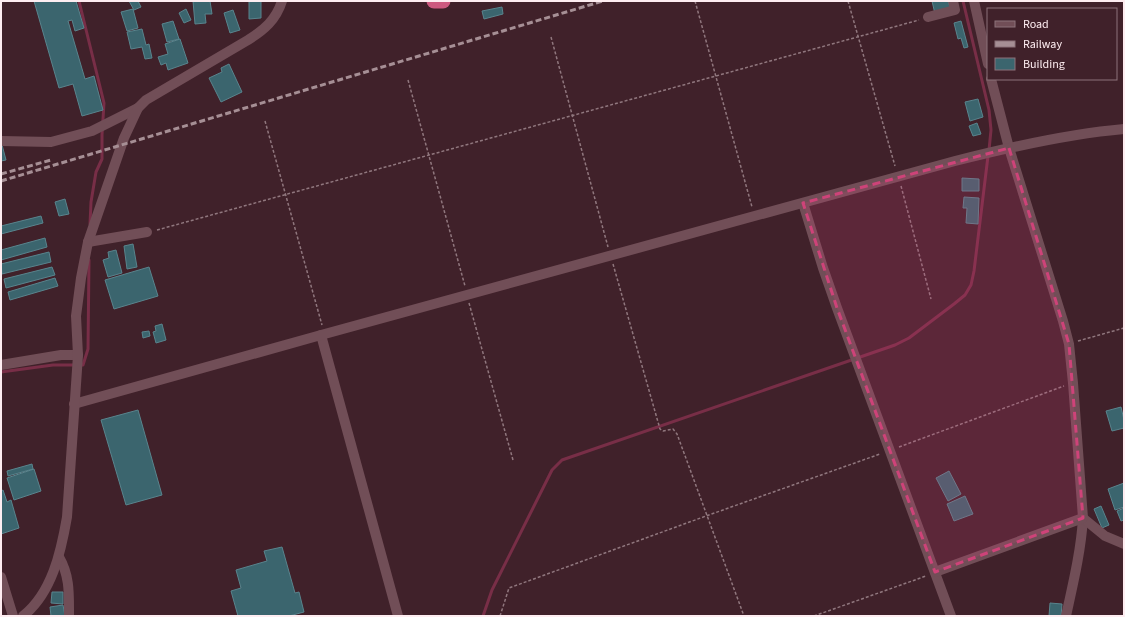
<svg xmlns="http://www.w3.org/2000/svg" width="1125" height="617" viewBox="0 0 1125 617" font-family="'Source Sans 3',sans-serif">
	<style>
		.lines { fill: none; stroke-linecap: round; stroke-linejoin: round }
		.stream { stroke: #782e47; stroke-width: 3 }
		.building { fill: #3b656e; stroke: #59848d }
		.path { stroke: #90777e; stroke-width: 1.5; stroke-dasharray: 3 2; stroke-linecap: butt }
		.minor { stroke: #714e57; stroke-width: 10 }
		.highway { stroke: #cd597f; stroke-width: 15 }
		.rail { stroke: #a68f95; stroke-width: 3; stroke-dasharray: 6 3; stroke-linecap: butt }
		.marked { fill: #ce4379; fill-opacity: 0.2; stroke: #ce4379; stroke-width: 3; stroke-dasharray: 8 5; stroke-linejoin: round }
	</style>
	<rect width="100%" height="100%" fill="#40212a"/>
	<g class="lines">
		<!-- stream -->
		<g class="stream">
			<polyline points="79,1 104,103 102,135 102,159 96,172 91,202 90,224"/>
			<polyline points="963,1 989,110 991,130 989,150"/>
			<polyline points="1,372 53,365 83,365 88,349 89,260"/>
			<polyline points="483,616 492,590 552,470 562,460 895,345 909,338 954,304 965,295 971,285 974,271 988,156"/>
		</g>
	</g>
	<!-- building -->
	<g class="building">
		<polygon points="34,1 76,1 84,28 75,31 72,20 68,21 85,79 94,76 103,110 82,116 73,84 59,88"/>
		<polygon points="129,1 138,1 141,7 134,10"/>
		<polygon points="193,1 210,1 212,14 205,14 206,23 195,24"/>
		<polygon points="249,1 261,1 261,18 249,19"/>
		<polygon points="932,1 948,1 951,10 935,14"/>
		<polygon points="502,7 503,14 484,19 482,11"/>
		<polygon points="133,9 138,28 127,31 121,12"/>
		<polygon points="186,9 191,20 184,23 179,13"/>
		<polygon points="233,10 240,30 230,33 224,13"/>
		<polygon points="173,21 179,39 167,42 162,24"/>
		<polygon points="961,21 968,47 964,48 961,38 958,39 954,23"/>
		<polygon points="142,29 146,45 149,44 152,58 145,59 142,47 131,49 127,32"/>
		<polygon points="180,39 188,63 168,70 166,63 161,65 158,57 168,54 165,44"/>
		<polygon points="229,64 242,92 221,102 209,78 222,72 221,68"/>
		<polygon points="978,99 983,117 970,121 965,102"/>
		<polygon points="977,123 981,134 973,136 969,126"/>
		<polygon points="1,141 6,160 1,161"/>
		<polygon points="962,178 979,179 979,191 962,191"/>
		<polygon points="964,197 979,198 978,224 966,223 967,208 963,208"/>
		<polygon points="65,199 69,214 59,216 55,202"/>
		<polygon points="41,216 43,223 1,234 1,226"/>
		<polygon points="45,238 47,247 1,260 1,250"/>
		<polygon points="133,244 137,267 127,269 124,246"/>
		<polygon points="116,250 122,273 108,277 103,260 109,258 108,252"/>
		<polygon points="49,252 51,262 2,274 1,264"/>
		<polygon points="52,267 55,275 6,288 4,279"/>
		<polygon points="149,267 158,296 114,309 105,280"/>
		<polygon points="55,278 58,286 10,300 8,292"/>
		<polygon points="162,324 166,340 156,343 153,332 156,331 155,326"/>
		<polygon points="149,331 150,336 143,338 142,332"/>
		<polygon points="1121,407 1124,420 1124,428 1112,431 1106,411"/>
		<polygon points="138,410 162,495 126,505 101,420"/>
		<polygon points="32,464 33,469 8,476 7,471"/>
		<polygon points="34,469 41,491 14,500 7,478"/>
		<polygon points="949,471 961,494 948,501 936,478"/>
		<polygon points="1124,483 1124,507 1115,510 1108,489"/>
		<polygon points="3,490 7,502 11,500 19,528 1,534 1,491"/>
		<polygon points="965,496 973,514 954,521 947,504"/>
		<polygon points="1101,506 1109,525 1102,528 1094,509"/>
		<polygon points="1124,508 1124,520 1121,521 1117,511"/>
		<polygon points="282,547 295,593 299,592 304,612 289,616 238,616 231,591 241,588 236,570 267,561 264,551"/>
		<polygon points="52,592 63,592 63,604 51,603"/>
		<polygon points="1050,603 1062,604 1061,616 1049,616"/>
		<polygon points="63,605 65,616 51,616 50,607"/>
	</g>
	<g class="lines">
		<!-- path -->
		<g class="path">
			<polyline points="695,1 752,207"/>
			<polyline points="848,1 895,166"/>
			<polyline points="551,37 608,247"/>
			<polyline points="408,80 465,286"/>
			<polyline points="265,121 322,325"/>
			<polyline points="901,186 931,299"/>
			<polyline points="157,230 919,20"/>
			<polyline points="613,264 660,429 663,431 673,429 677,434 744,616"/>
			<polyline points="469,303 513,460"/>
			<polyline points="1078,341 1124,328"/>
			<polyline points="899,447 1064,386"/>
			<polyline points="500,616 509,588 706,516 880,454"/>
			<polyline points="814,616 926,576"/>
		</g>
		<!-- minor -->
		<g class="minor">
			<polyline points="974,1 988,64"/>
			<polyline points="928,17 955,10 953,1"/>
			<path d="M991 79 1009 148 1063 321 1069 344 1073 383 1083 518C1081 551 1073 584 1066 616"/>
			<polyline points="1,141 51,142 92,131 138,108"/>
			<polyline points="803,203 823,268 837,308 951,616"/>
			<polyline points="88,242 147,232"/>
			<polyline points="321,335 398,616"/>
			<polyline points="1,365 61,355 78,355"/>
			<path d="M74 404 321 335 955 161C1010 147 1067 134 1124 129"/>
			<polyline points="1083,518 1105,536 1124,544"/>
			<path d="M59 557C70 576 69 594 69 616"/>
			<polyline points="935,572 1083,518"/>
			<polyline points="1,577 13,616"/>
			<path d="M23 616C52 593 61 552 67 517L78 355 76 316 81 278 88 242 124 138 138 108 146 100 248 40C264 30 276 20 282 1"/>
		</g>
		<!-- highway -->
		<polyline class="highway" points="434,1 443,1"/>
		<!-- rail -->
		<g class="rail">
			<polyline points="1,174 51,160"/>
			<polyline points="1,181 603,1"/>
		</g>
	</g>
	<!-- marked area -->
	<path class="marked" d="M1009 148 1069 344 1083 518 935 572 837 308 803 203Z"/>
	<!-- border -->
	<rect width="1125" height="617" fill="none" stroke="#feedf1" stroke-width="4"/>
	<!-- legend -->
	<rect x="987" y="8" width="130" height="72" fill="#40212a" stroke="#8c737a"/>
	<rect x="995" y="21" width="20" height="6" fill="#714e57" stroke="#8c737a"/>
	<text x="1023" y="28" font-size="12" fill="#feedf1">Road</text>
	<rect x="995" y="41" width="20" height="6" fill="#a68f95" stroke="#8c737a"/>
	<text x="1023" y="48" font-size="12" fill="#feedf1">Railway</text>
	<rect x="995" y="58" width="20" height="12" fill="#3b656e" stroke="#8c737a"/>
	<text x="1023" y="68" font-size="12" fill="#feedf1">Building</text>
</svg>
